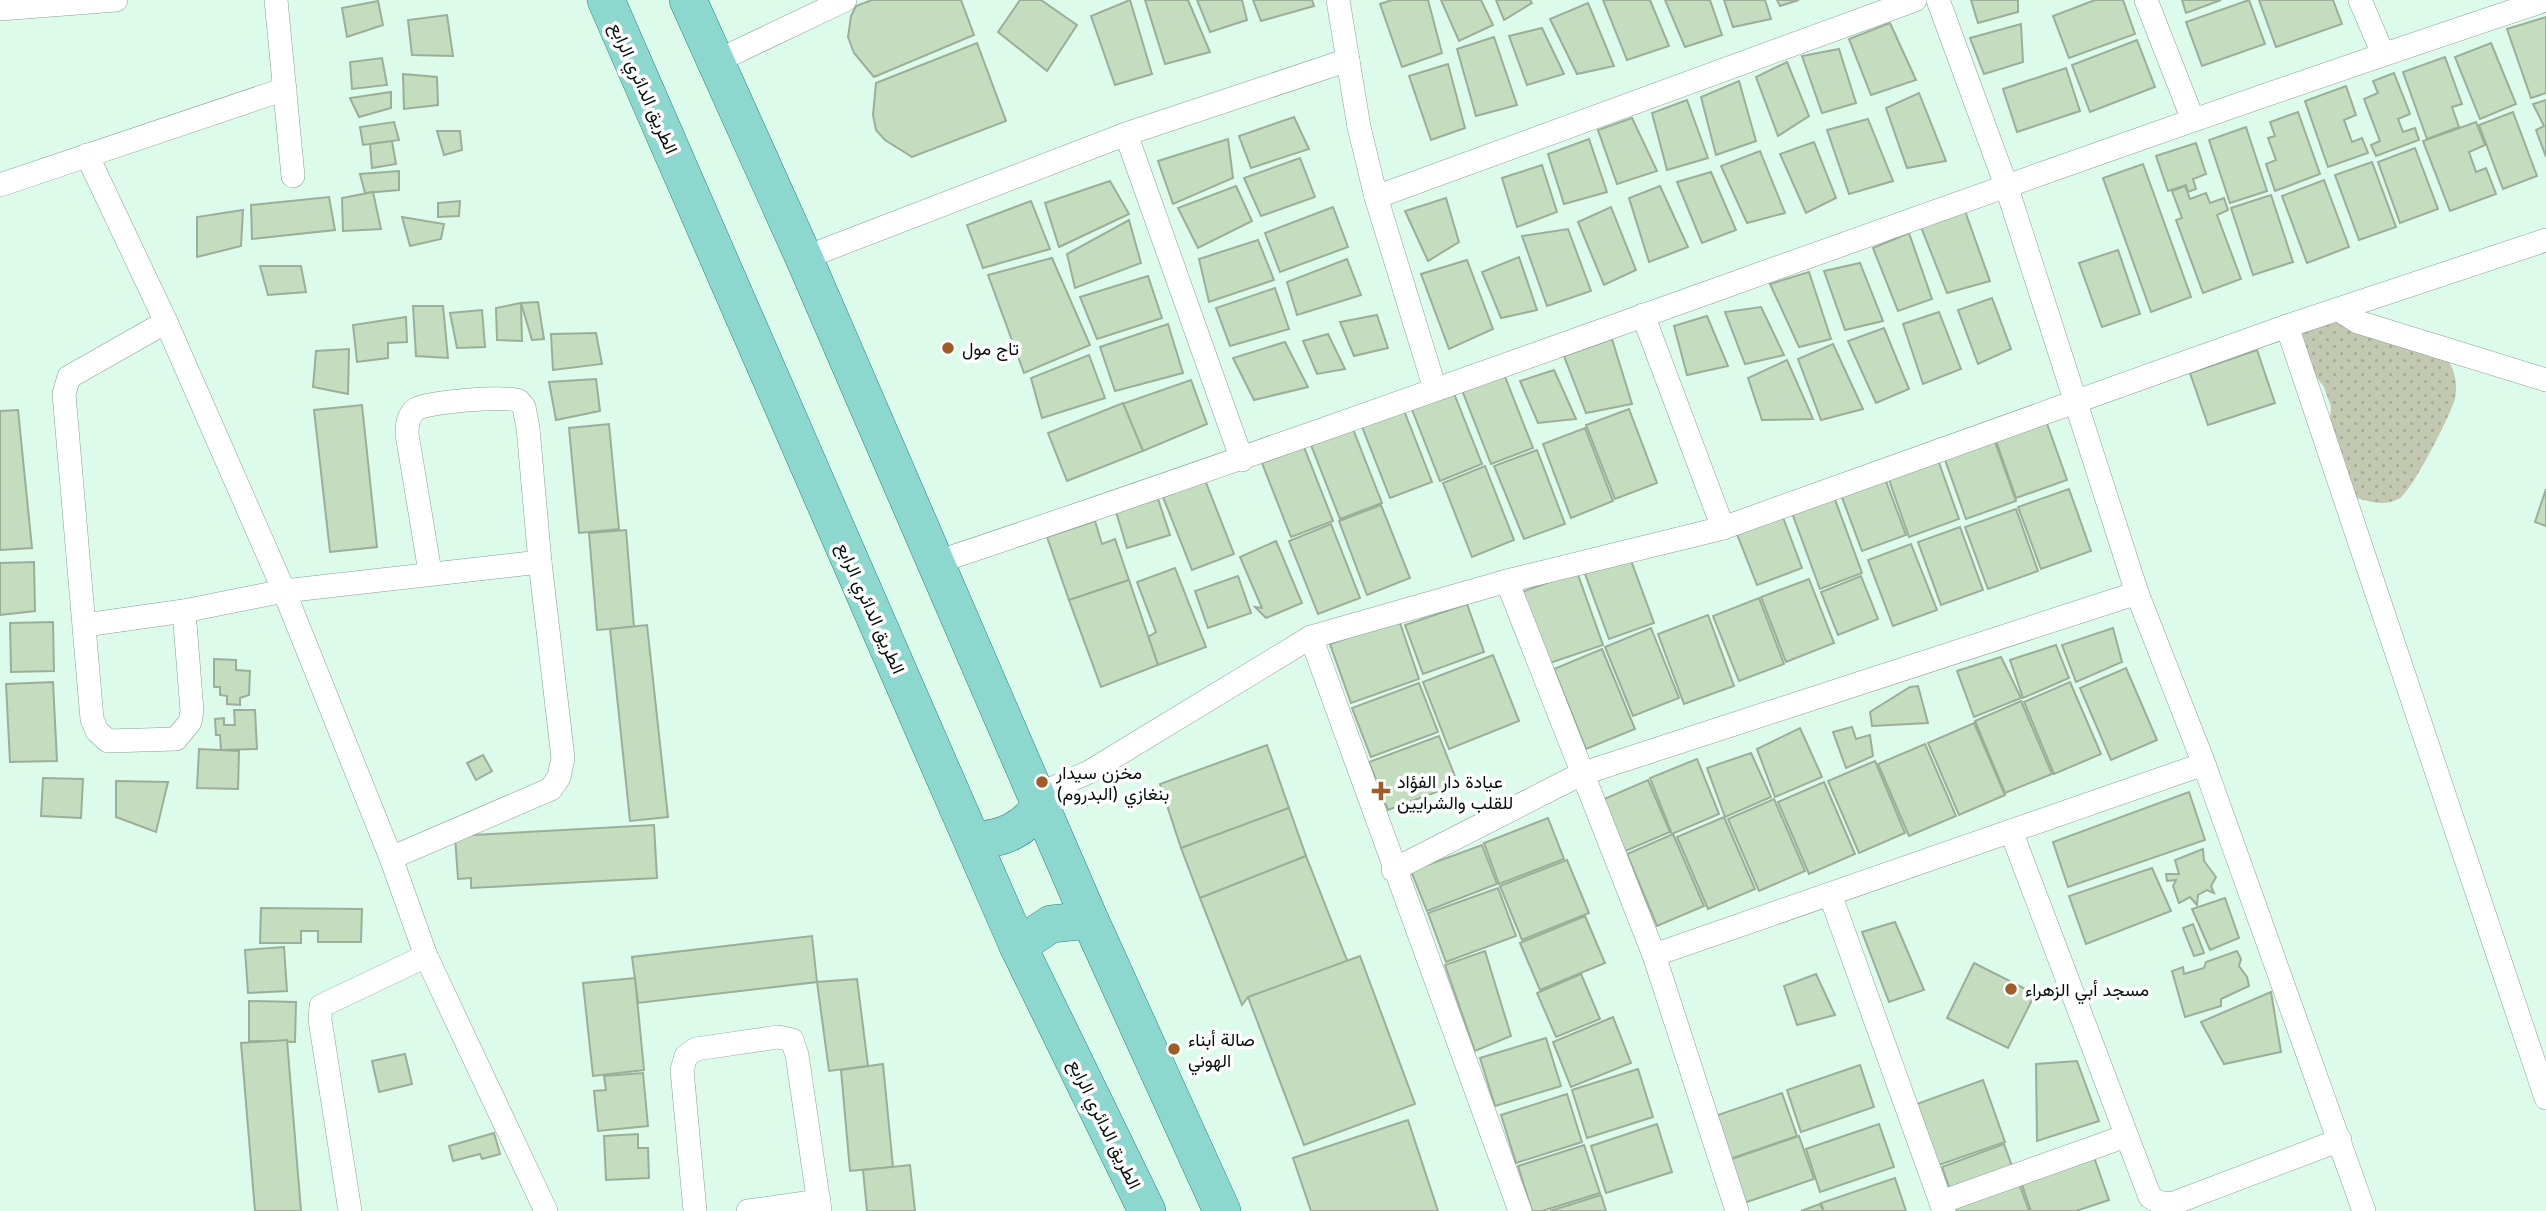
<svg xmlns="http://www.w3.org/2000/svg" width="2546" height="1211" viewBox="0 0 2546 1211" font-family="Inter,Vazirmatn,sans-serif">
	<style>
		.grass { fill: url(#grass-dots) }
		.building { fill: #c3ddbe; stroke: #9cae98; stroke-width: 2 }
		.lines { fill: none; stroke-linecap: round; stroke-linejoin: round }
		.street-casing { stroke: #85a192; stroke-width: 24 }
		.primary-casing { stroke: #2c8175; stroke-width: 38 }
		.street { stroke: #fff; stroke-width: 23 }
		.primary { stroke: #8cd8ce; stroke-width: 37 }
		.poi-dot { fill: #9e5c29; stroke: #fff; stroke-width: 2.5 }
		.labels { text-anchor: middle; dominant-baseline: central; stroke-width: 7; stroke-linejoin: round; paint-order: stroke }
		.street-label { font-size: 18px; fill: #060f0a; stroke: #fff }
		.poi-label { font-size: 18px; fill: #060f0a; stroke: #fff; text-anchor: start }
	</style>
	<defs>
		<pattern id="grass-dots" width="8" height="8" patternUnits="userSpaceOnUse" patternTransform="scale(1.75)"><rect width="8" height="8" fill="#c3c9b0"/><path d="M2 2h.1M6 6h.1" fill="none" stroke="#a6ab96" stroke-width="1.8" stroke-linecap="round"/></pattern>
	</defs>
	<rect width="100%" height="100%" fill="#ddfbeb"/>
	<!-- grass -->
	<path class="grass" d="M2344 315C2363 322 2428 339 2440 350 2453 362 2459 382 2455 399 2451 414 2412 491 2400 498 2386 507 2369 502 2354 497L2328 447 2331 407 2324 387 2311 370 2299 337 2302 331Z"/>
	<!-- building -->
	<g class="building">
		<polygon points="872,0 961,0 974,35 874,77 854,53 848,37 851,16 856,6"/>
		<polygon points="1020,0 1041,0 1077,25 1047,71 998,32"/>
		<polygon points="1130,0 1152,74 1115,85 1091,16"/>
		<polygon points="1145,0 1188,0 1210,52 1165,64"/>
		<polygon points="1197,0 1242,0 1247,20 1210,32"/>
		<polygon points="1253,0 1312,0 1314,6 1261,21"/>
		<polygon points="1392,0 1428,0 1442,53 1402,67 1380,4"/>
		<polygon points="1441,0 1481,0 1493,25 1459,41"/>
		<polygon points="1496,0 1530,0 1532,3 1504,20"/>
		<polygon points="1603,0 1650,0 1669,46 1627,60"/>
		<polygon points="1665,0 1710,0 1722,35 1685,47"/>
		<polygon points="1724,0 1765,0 1771,19 1733,27"/>
		<polygon points="1777,0 1799,0 1780,6"/>
		<polygon points="1971,0 2018,0 2018,12 1978,23"/>
		<polygon points="2095,0 2123,0 2135,34 2069,58 2053,16"/>
		<polygon points="2182,0 2221,0 2186,13"/>
		<polygon points="2249,0 2265,44 2202,66 2186,22"/>
		<polygon points="2259,0 2333,0 2342,24 2276,47"/>
		<polygon points="378,1 383,25 347,37 342,8"/>
		<polygon points="1588,3 1614,66 1577,74 1550,19"/>
		<polygon points="447,15 453,56 412,55 408,20"/>
		<polygon points="2546,17 2546,93 2531,98 2507,29"/>
		<polygon points="1890,23 1916,80 1871,95 1849,39"/>
		<polygon points="2021,24 2023,62 1984,74 1970,38"/>
		<polygon points="1542,28 1564,74 1527,85 1509,36"/>
		<polygon points="1494,37 1517,105 1476,116 1457,49"/>
		<polygon points="2137,40 2155,87 2090,112 2072,65"/>
		<polygon points="977,43 1006,121 912,157 885,140 876,130 873,115 876,83"/>
		<polygon points="2491,43 2516,104 2480,119 2455,57"/>
		<polygon points="1839,49 1856,103 1822,113 1802,56"/>
		<polygon points="2445,57 2462,104 2452,107 2459,127 2427,139 2403,72"/>
		<polygon points="382,58 387,85 352,89 350,62"/>
		<polygon points="1787,62 1809,116 1778,136 1756,77"/>
		<polygon points="1448,64 1465,128 1431,140 1409,76"/>
		<polygon points="2066,68 2080,111 2017,132 2003,89"/>
		<polygon points="2394,73 2410,114 2398,119 2403,132 2415,128 2419,140 2376,156 2371,145 2380,141 2364,99 2378,93 2373,81"/>
		<polygon points="403,74 437,77 438,105 404,109"/>
		<polygon points="1739,81 1756,141 1716,155 1701,97"/>
		<polygon points="2346,86 2356,115 2344,120 2352,142 2362,138 2368,153 2328,167 2305,101"/>
		<polygon points="391,92 391,108 359,117 350,98"/>
		<polygon points="1919,93 1946,161 1907,168 1886,108"/>
		<polygon points="1687,100 1708,158 1667,170 1652,113"/>
		<polygon points="2546,100 2546,157 2536,130 2544,126 2533,104"/>
		<polygon points="2298,112 2320,174 2275,191 2266,164 2276,160 2268,138 2275,136 2270,122"/>
		<polygon points="2513,112 2537,176 2503,189 2479,125"/>
		<polygon points="1294,117 1309,149 1251,168 1239,136"/>
		<polygon points="1632,118 1657,171 1617,184 1598,130"/>
		<polygon points="1868,119 1893,181 1849,194 1827,130"/>
		<polygon points="394,122 399,140 363,145 360,127"/>
		<polygon points="2476,122 2485,145 2469,152 2476,172 2486,168 2496,194 2450,211 2423,141"/>
		<polygon points="2246,127 2267,191 2230,203 2209,140"/>
		<polygon points="437,131 460,131 462,150 444,155"/>
		<polygon points="1228,139 1233,178 1173,204 1158,161"/>
		<polygon points="1589,139 1607,192 1564,204 1548,154"/>
		<polygon points="392,141 396,164 372,168 370,144"/>
		<polygon points="1814,142 1836,198 1806,213 1780,154"/>
		<polygon points="2196,143 2206,174 2193,179 2196,189 2188,192 2186,185 2168,191 2156,156"/>
		<polygon points="2415,148 2438,209 2400,223 2378,162"/>
		<polygon points="1760,151 1785,213 1747,223 1721,166"/>
		<polygon points="1300,158 1315,197 1261,216 1244,178"/>
		<polygon points="2372,162 2396,227 2359,240 2335,175"/>
		<polygon points="2143,164 2191,297 2151,312 2103,178"/>
		<polygon points="1542,165 1557,212 1517,227 1502,178"/>
		<polygon points="399,171 399,190 365,193 360,174"/>
		<polygon points="1711,172 1736,230 1702,243 1677,182"/>
		<polygon points="2324,180 2349,247 2307,263 2282,196"/>
		<polygon points="1110,181 1129,214 1059,247 1045,203"/>
		<polygon points="1236,186 1252,221 1198,248 1178,208"/>
		<polygon points="1660,186 1688,247 1649,262 1629,198"/>
		<polygon points="2185,186 2190,199 2206,193 2210,203 2224,198 2228,210 2217,215 2241,279 2203,293 2176,220 2182,218 2172,191"/>
		<polygon points="373,192 381,229 343,231 342,198"/>
		<polygon points="2271,195 2293,262 2253,275 2231,208"/>
		<polygon points="329,197 335,230 252,239 251,205"/>
		<polygon points="1446,198 1459,242 1428,261 1405,211"/>
		<polygon points="460,201 459,216 438,217 438,203"/>
		<polygon points="1031,201 1050,249 983,268 967,225"/>
		<polygon points="1333,207 1348,247 1280,272 1265,233"/>
		<polygon points="1611,207 1636,270 1604,285 1578,222"/>
		<polygon points="243,210 241,246 197,257 197,217"/>
		<polygon points="1965,211 1990,281 1947,293 1921,227"/>
		<polygon points="402,217 444,224 441,239 410,246"/>
		<polygon points="1129,220 1141,263 1075,288 1067,254"/>
		<polygon points="1568,229 1591,291 1547,306 1522,236"/>
		<polygon points="1909,233 1932,299 1898,311 1873,248"/>
		<polygon points="1258,240 1274,280 1209,302 1199,259"/>
		<polygon points="2118,250 2140,314 2102,327 2079,263"/>
		<polygon points="1519,257 1537,310 1501,318 1482,272"/>
		<polygon points="1052,258 1090,345 1024,373 988,275"/>
		<polygon points="1347,259 1361,295 1297,315 1287,282"/>
		<polygon points="1467,260 1493,329 1449,349 1421,274"/>
		<polygon points="1860,263 1883,321 1845,330 1824,271"/>
		<polygon points="260,266 301,266 306,292 268,295"/>
		<polygon points="1809,272 1831,339 1799,347 1770,284"/>
		<polygon points="1148,276 1162,318 1097,339 1080,297"/>
		<polygon points="1275,288 1289,329 1230,346 1216,308"/>
		<polygon points="1992,298 2011,349 1978,364 1958,310"/>
		<polygon points="538,302 544,339 532,340 521,303"/>
		<polygon points="521,303 522,341 497,340 496,308"/>
		<polygon points="413,306 443,306 448,358 416,356"/>
		<polygon points="1761,307 1784,355 1745,364 1725,312"/>
		<polygon points="482,310 485,347 457,348 450,313"/>
		<polygon points="1939,312 1961,369 1923,384 1903,324"/>
		<polygon points="1377,315 1388,348 1354,356 1340,322"/>
		<polygon points="1707,316 1728,366 1687,375 1674,326"/>
		<polygon points="406,317 407,342 388,343 388,358 357,362 353,325"/>
		<polygon points="1168,324 1183,373 1115,391 1100,347"/>
		<polygon points="1884,328 1909,389 1876,403 1848,341"/>
		<polygon points="596,333 602,364 553,370 551,334"/>
		<polygon points="1328,334 1345,369 1317,374 1303,341"/>
		<polygon points="1612,339 1632,404 1586,413 1564,356"/>
		<polygon points="1285,342 1308,387 1254,400 1233,358"/>
		<polygon points="1833,344 1863,409 1821,420 1798,359"/>
		<polygon points="349,349 348,394 313,387 316,351"/>
		<polygon points="2257,350 2275,403 2208,425 2190,373"/>
		<polygon points="1089,355 1105,398 1042,418 1031,378"/>
		<polygon points="1787,360 1813,419 1762,420 1748,378"/>
		<polygon points="1554,370 1576,419 1538,423 1520,381"/>
		<polygon points="1504,374 1533,448 1491,464 1462,390"/>
		<polygon points="596,379 600,411 556,420 549,382"/>
		<polygon points="1191,380 1207,424 1143,451 1122,404"/>
		<polygon points="1453,391 1482,464 1440,481 1411,407"/>
		<polygon points="1123,403 1143,451 1067,481 1048,433"/>
		<polygon points="362,405 377,547 330,552 314,410"/>
		<polygon points="1403,408 1432,482 1390,498 1361,424"/>
		<polygon points="1629,409 1657,483 1615,499 1586,425"/>
		<polygon points="18,410 32,548 0,550 0,411"/>
		<polygon points="2045,418 2067,480 2016,498 1994,435"/>
		<polygon points="609,424 619,529 579,533 569,428"/>
		<polygon points="1585,428 1613,501 1571,518 1543,444"/>
		<polygon points="1353,429 1382,503 1340,519 1311,445"/>
		<polygon points="1994,439 2016,501 1966,519 1944,457"/>
		<polygon points="1304,447 1333,521 1291,537 1262,463"/>
		<polygon points="1537,450 1565,524 1524,539 1494,466"/>
		<polygon points="1937,457 1959,519 1909,537 1887,474"/>
		<polygon points="1485,466 1514,540 1472,557 1443,483"/>
		<polygon points="1884,476 1906,535 1862,551 1840,492"/>
		<polygon points="1205,480 1234,554 1192,570 1163,497"/>
		<polygon points="2069,489 2091,551 2041,569 2018,507"/>
		<polygon points="2546,489 2546,526 2535,522"/>
		<polygon points="1833,494 1862,573 1820,589 1791,510"/>
		<polygon points="1158,499 1170,535 1127,548 1116,512"/>
		<polygon points="1381,505 1410,578 1367,595 1339,521"/>
		<polygon points="2016,509 2038,571 1988,589 1965,527"/>
		<polygon points="1781,512 1802,568 1757,585 1735,529"/>
		<polygon points="1095,521 1102,544 1115,539 1129,580 1069,600 1047,537"/>
		<polygon points="1331,524 1360,598 1318,614 1289,541"/>
		<polygon points="1960,527 1983,590 1941,605 1918,542"/>
		<polygon points="626,530 634,627 597,630 589,533"/>
		<polygon points="1276,541 1302,603 1266,618 1255,607 1262,608 1240,557"/>
		<polygon points="1911,544 1937,610 1893,626 1868,560"/>
		<polygon points="1629,555 1654,623 1609,639 1584,571"/>
		<polygon points="34,562 35,611 0,615 0,563"/>
		<polygon points="1175,568 1206,647 1158,665 1148,637 1156,632 1137,582"/>
		<polygon points="1577,572 1603,645 1547,664 1522,592"/>
		<polygon points="1238,576 1251,613 1208,628 1195,591"/>
		<polygon points="1861,576 1878,619 1838,635 1821,592"/>
		<polygon points="1809,579 1834,643 1786,662 1761,597"/>
		<polygon points="1129,580 1158,665 1101,687 1069,600"/>
		<polygon points="1759,598 1784,664 1739,681 1713,616"/>
		<polygon points="1467,604 1484,652 1423,674 1405,625"/>
		<polygon points="1708,615 1734,686 1684,704 1658,634"/>
		<polygon points="1399,620 1419,679 1351,703 1330,644"/>
		<polygon points="53,622 54,671 11,672 10,623"/>
		<polygon points="647,625 668,817 630,821 610,629"/>
		<polygon points="1651,628 1679,698 1633,716 1605,647"/>
		<polygon points="2113,628 2122,662 2076,682 2062,645"/>
		<polygon points="2056,645 2069,678 2023,698 2010,660"/>
		<polygon points="1602,649 1635,729 1586,749 1554,669"/>
		<polygon points="1493,655 1519,721 1449,749 1423,682"/>
		<polygon points="2001,657 2021,698 1974,717 1957,671"/>
		<polygon points="214,659 236,660 236,670 250,671 249,695 240,698 240,705 227,704 227,696 220,695 220,687 214,687"/>
		<polygon points="2126,668 2157,740 2111,760 2080,688"/>
		<polygon points="53,682 57,761 10,762 6,684"/>
		<polygon points="2070,682 2101,754 2054,774 2024,702"/>
		<polygon points="1419,683 1438,732 1371,757 1352,708"/>
		<polygon points="1918,686 1928,723 1872,726 1870,712 1910,687"/>
		<polygon points="2021,701 2052,774 2005,793 1975,721"/>
		<polygon points="234,710 255,710 257,749 221,750 220,735 216,735 215,719 224,718 224,725 235,725"/>
		<polygon points="1974,723 2005,795 1959,815 1928,743"/>
		<polygon points="1852,727 1856,739 1870,735 1873,756 1846,768 1833,732"/>
		<polygon points="1800,728 1822,777 1775,797 1757,749"/>
		<polygon points="1439,736 1458,784 1388,810 1369,762"/>
		<polygon points="1925,744 1956,816 1909,836 1878,764"/>
		<polygon points="1267,745 1289,808 1181,848 1160,784"/>
		<polygon points="199,749 239,751 238,789 197,788"/>
		<polygon points="1751,753 1771,797 1725,817 1707,768"/>
		<polygon points="483,755 492,771 476,780 467,763"/>
		<polygon points="1697,759 1719,814 1672,834 1650,778"/>
		<polygon points="1875,761 1905,833 1859,853 1828,781"/>
		<polygon points="43,778 83,779 81,818 41,816"/>
		<polygon points="1648,780 1670,832 1623,852 1602,800"/>
		<polygon points="116,781 168,782 156,832 116,817"/>
		<polygon points="1824,782 1855,854 1809,874 1778,802"/>
		<polygon points="2189,792 2205,840 2068,887 2053,842"/>
		<polygon points="1774,799 1805,871 1759,891 1728,819"/>
		<polygon points="1289,808 1306,856 1200,898 1181,848"/>
		<polygon points="1724,817 1755,889 1708,909 1677,837"/>
		<polygon points="1548,818 1564,859 1499,884 1484,843"/>
		<polygon points="654,825 657,878 471,888 471,878 458,879 455,836"/>
		<polygon points="1673,834 1704,906 1657,926 1627,854"/>
		<polygon points="1482,845 1497,884 1427,911 1411,871"/>
		<polygon points="2203,849 2204,861 2216,877 2211,886 2214,893 2207,890 2198,895 2197,905 2190,897 2179,903 2173,886 2176,880 2167,881 2166,874 2179,874 2175,860"/>
		<polygon points="1306,856 1348,963 1248,997 1242,1005 1200,898"/>
		<polygon points="1567,860 1589,913 1522,940 1500,886"/>
		<polygon points="2152,868 2171,911 2086,944 2069,896"/>
		<polygon points="1498,888 1516,936 1446,962 1428,913"/>
		<polygon points="2225,898 2239,938 2210,950 2192,909"/>
		<polygon points="261,908 362,909 361,942 318,942 318,931 301,931 301,943 260,943"/>
		<polygon points="1585,916 1605,963 1540,990 1520,943"/>
		<polygon points="1895,922 1924,990 1889,1002 1862,932"/>
		<polygon points="2193,924 2204,953 2194,956 2183,928"/>
		<polygon points="812,936 817,982 638,1003 632,957"/>
		<polygon points="284,947 287,991 248,993 245,950"/>
		<polygon points="1485,951 1511,1036 1475,1051 1445,965"/>
		<polygon points="2237,951 2241,959 2239,966 2247,977 2249,986 2221,999 2221,1006 2185,1017 2172,971 2183,967 2184,974 2204,968 2206,962"/>
		<polygon points="1360,956 1415,1104 1304,1145 1248,997"/>
		<polygon points="1974,963 2035,994 2008,1048 1947,1018"/>
		<polygon points="1581,974 1600,1019 1556,1037 1537,993"/>
		<polygon points="1816,974 1835,1015 1797,1025 1784,986"/>
		<polygon points="635,978 644,1070 593,1076 583,983"/>
		<polygon points="857,979 868,1066 829,1071 817,982"/>
		<polygon points="2271,992 2281,1052 2224,1064 2201,1022"/>
		<polygon points="249,1001 296,1002 295,1042 249,1041"/>
		<polygon points="1613,1017 1631,1063 1571,1087 1553,1042"/>
		<polygon points="1546,1038 1561,1086 1495,1106 1480,1058"/>
		<polygon points="287,1040 301,1211 255,1211 241,1043"/>
		<polygon points="405,1054 412,1084 379,1092 372,1061"/>
		<polygon points="2077,1061 2099,1121 2037,1141 2036,1064"/>
		<polygon points="883,1064 893,1167 850,1171 841,1070"/>
		<polygon points="1860,1065 1874,1107 1801,1132 1787,1090"/>
		<polygon points="1638,1069 1653,1117 1587,1138 1572,1090"/>
		<polygon points="643,1073 648,1126 598,1131 594,1091 606,1090 604,1076"/>
		<polygon points="1983,1080 2005,1142 1936,1166 1914,1105"/>
		<polygon points="1782,1093 1797,1136 1724,1161 1709,1118"/>
		<polygon points="1567,1094 1582,1142 1516,1163 1501,1115"/>
		<polygon points="1408,1120 1438,1211 1311,1211 1293,1158"/>
		<polygon points="1657,1124 1672,1172 1606,1193 1591,1146"/>
		<polygon points="1879,1124 1894,1167 1820,1192 1806,1149"/>
		<polygon points="494,1133 500,1154 482,1159 480,1154 453,1161 449,1146"/>
		<polygon points="638,1134 638,1148 648,1148 649,1178 606,1180 604,1136"/>
		<polygon points="1799,1136 1814,1179 1741,1204 1726,1161"/>
		<polygon points="2004,1144 2013,1169 1951,1192 1942,1167"/>
		<polygon points="1584,1145 1600,1193 1542,1211 1532,1211 1518,1166"/>
		<polygon points="2094,1157 2109,1200 2076,1211 2031,1211 2021,1182"/>
		<polygon points="910,1165 915,1211 867,1211 863,1170"/>
		<polygon points="1895,1178 1906,1211 1824,1211 1821,1203"/>
		<polygon points="2019,1183 2029,1211 1947,1211"/>
		<polygon points="1601,1195 1606,1211 1550,1211"/>
		<polygon points="1820,1204 1823,1211 1801,1211"/>
	</g>
	<g class="lines">
		<!-- street casing -->
		<g class="street-casing">
			<g id="street">
				<polyline points="276,0 293,176"/>
				<polyline points="1338,0 1359,127 1376,197 1435,389"/>
				<polyline points="1938,0 2006,185 2137,593 2204,764 2364,1211"/>
				<polyline points="2146,0 2193,120"/>
				<polyline points="2360,0 2383,54"/>
				<polyline points="0,9 116,0"/>
				<polyline points="715,62 845,0"/>
				<polyline points="1126,134 1242,460"/>
				<polyline points="87,155 166,322 284,591 391,858 426,956 546,1211"/>
				<polyline points="0,185 285,89"/>
				<polyline points="1376,197 1915,0"/>
				<polyline points="804,258 1126,134 1348,60"/>
				<polyline points="2339,310 2358,322 2546,380"/>
				<polyline points="1643,315 1723,528"/>
				<polyline points="166,322 69,377 64,394 92,719 97,731 108,741 176,739 190,722 192,711 184,611"/>
				<polyline points="2287,326 2546,1098"/>
				<path d="M934 563C1474 383 2006 179 2546 0"/>
				<polyline points="1507,581 1654,955 1737,1211"/>
				<polyline points="85,625 184,611 284,591 540,562"/>
				<polyline points="1311,637 1520,1211"/>
				<polyline points="1037,795 1089,772 1311,637 1507,581 1723,528 2287,326 2546,240"/>
				<polyline points="2011,831 2150,1197 2162,1204 2174,1203 2340,1140"/>
				<path d="M391 858 551 789 559 777 563 758 540 562 528 428 524 407 519 401C507 395 428 402 416 409 408 415 407 424 407 434L430 572"/>
				<polyline points="1393,870 1581,774 2137,593"/>
				<polyline points="1830,894 1944,1211"/>
				<polyline points="1654,955 2204,764"/>
				<polyline points="1941,1202 2126,1136"/>
				<polyline points="350,1211 320,1020 321,1006 426,956"/>
				<polyline points="695,1211 682,1070 686,1056 696,1049 778,1037 792,1040 797,1055 820,1211"/>
				<polyline points="748,1211 819,1201"/>
			</g>
		</g>
		<!-- primary casing -->
		<g class="primary-casing">
			<g id="primary">
				<polyline points="606,0 1018,946 1147,1211"/>
				<polyline points="688,0 804,258 1090,920 1222,1211"/>
				<path d="M973 840C1003 840 1024 829 1042 805"/>
				<polyline points="1018,946 1051,924 1090,920"/>
			</g>
		</g>
		<!-- street -->
		<use href="#street" class="street"/>
		<!-- primary -->
		<use href="#primary" class="primary"/>
	</g>
	<!-- markers -->
	<g class="poi-dot">
		<circle cx="948" cy="348" r="7"/>
		<circle cx="1042" cy="782" r="7"/>
		<path d="M1377.5 780.5h7v7h7v7h-7v7h-7v-7h-7v-7h7z"/>
		<circle cx="2011" cy="989" r="7"/>
		<circle cx="1174" cy="1049" r="7"/>
	</g>
	<g class="labels">
		<!-- street labels -->
		<g class="street-label">
			<text transform="translate(644 88) rotate(66)">الطريق الدائري الرابع</text>
			<text transform="translate(871 608) rotate(66)">الطريق الدائري الرابع</text>
			<text transform="translate(1105 1124) rotate(64)">الطريق الدائري الرابع</text>
		</g>
		<!-- poi labels -->
		<g class="poi-label">
			<text x="962" y="348">تاج مول</text>
			<text x="1056" y="772">مخزن سيدار<tspan x="1056" dy="21">بنغازي (البدروم)</tspan></text>
			<text x="1397" y="781">عيادة دار الفؤاد<tspan x="1397" dy="21">للقلب والشرايين</tspan></text>
			<text x="2025" y="989">مسجد أبي الزهراء</text>
			<text x="1188" y="1039">صالة أبناء<tspan x="1188" dy="21">الهوني</tspan></text>
		</g>
	</g>
</svg>
